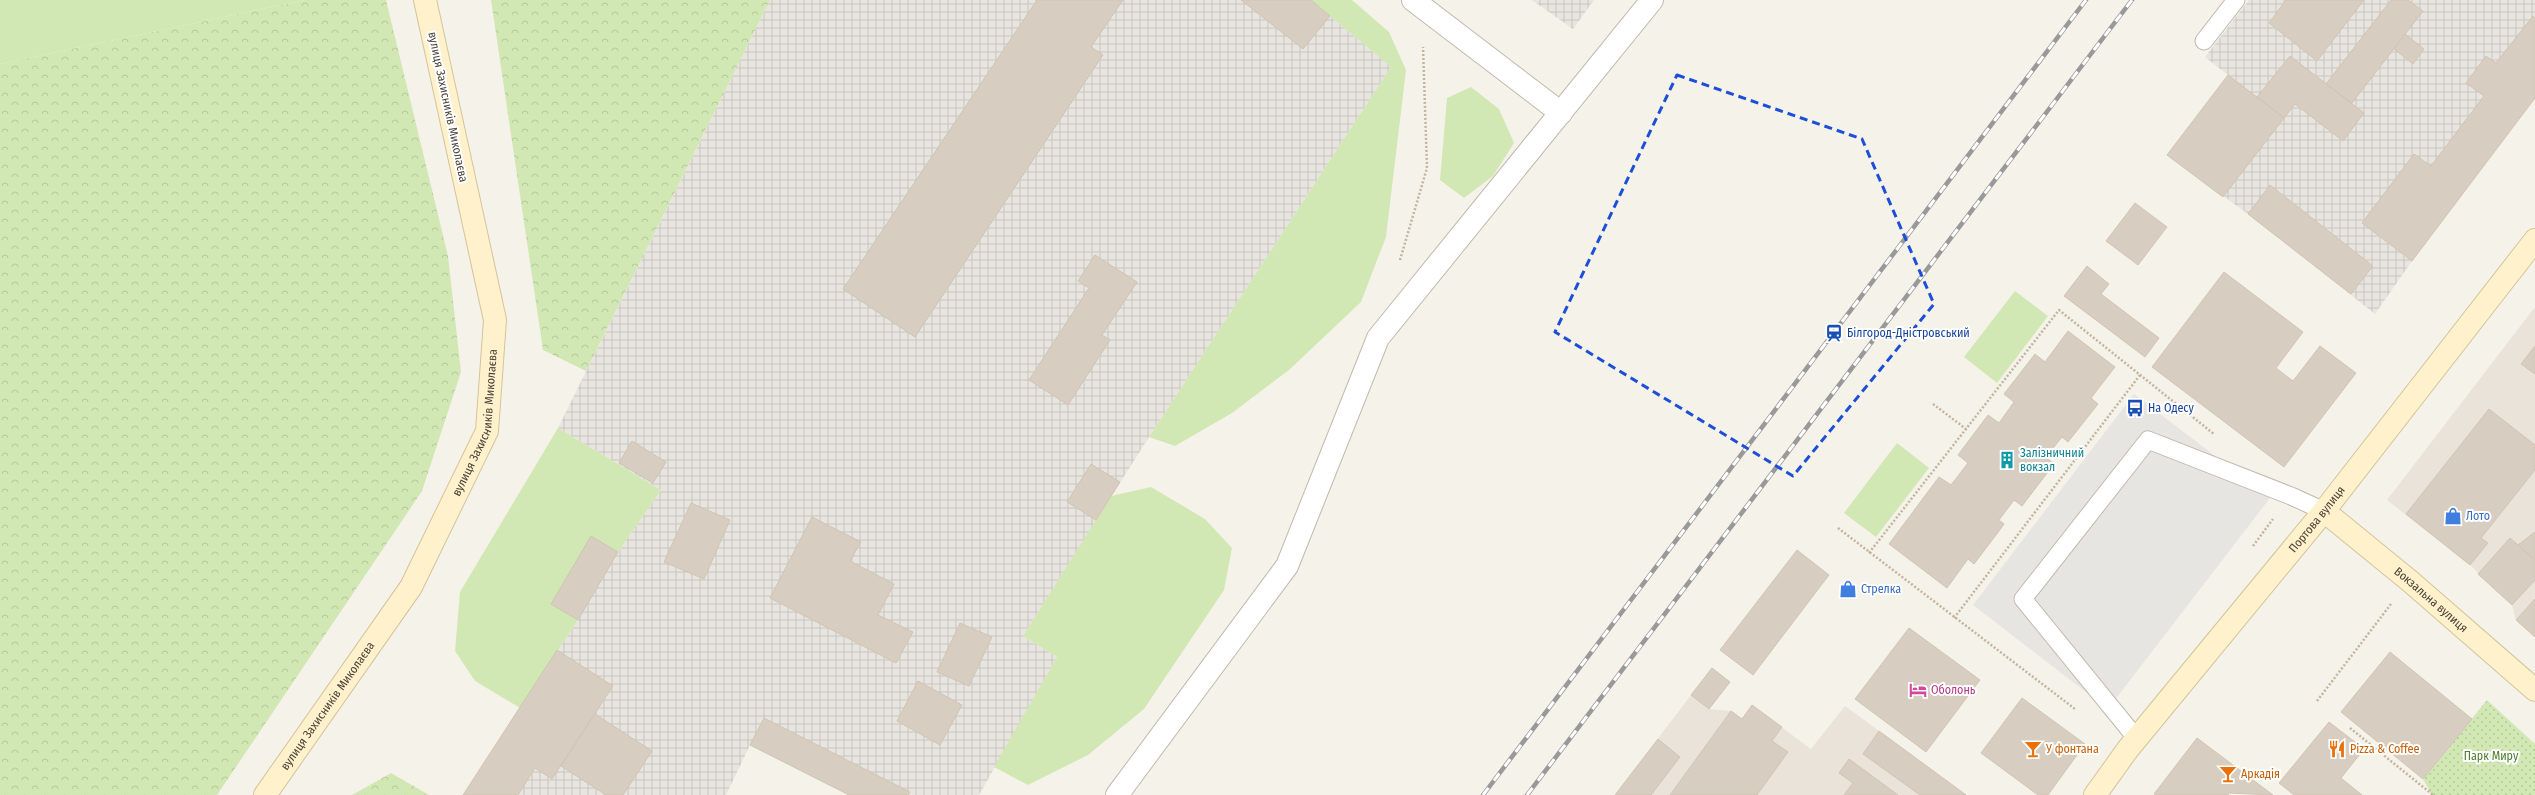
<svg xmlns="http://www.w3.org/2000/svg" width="2535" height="795" viewBox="0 0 2535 795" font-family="'Fira Sans Condensed',sans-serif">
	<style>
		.residential { fill: #e9e3d9 }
		.industrial { fill: url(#industrial-grid) }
		.grass { fill: #d2e8b4 }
		.forest { fill: url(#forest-crowns) }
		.park { fill: url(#park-dots) }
		.parking { fill: #e7e5e2 }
		.building { fill: #d7cdc0; stroke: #d1c5b3 }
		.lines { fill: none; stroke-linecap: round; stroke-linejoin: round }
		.lane-casing { stroke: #c1b9ad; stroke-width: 19 }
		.street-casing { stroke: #c1b9ad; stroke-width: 24 }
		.secondary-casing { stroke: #d4c49a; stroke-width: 24 }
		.path { stroke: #c2b59e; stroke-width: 2.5; stroke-dasharray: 2 2; stroke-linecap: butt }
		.lane { stroke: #fff; stroke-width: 17 }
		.street { stroke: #fff; stroke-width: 22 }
		.secondary { stroke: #fef1cb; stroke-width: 22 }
		.rail-casing { stroke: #999; stroke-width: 4.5 }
		.rail { stroke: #fff; stroke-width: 3; stroke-dasharray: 9; stroke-linecap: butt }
		.marked { fill: none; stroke: #1d4ed8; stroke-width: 3; stroke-dasharray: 8 5; stroke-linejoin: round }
		.labels { text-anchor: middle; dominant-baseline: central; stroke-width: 4; stroke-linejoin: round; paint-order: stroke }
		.street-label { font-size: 12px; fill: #494238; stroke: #fff }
		.transit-label { font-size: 12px; fill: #164399; stroke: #fff; text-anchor: start }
		.culture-label { font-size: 12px; fill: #0d838f; stroke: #fff; text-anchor: start }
		.shop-label { font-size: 12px; fill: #366cbe; stroke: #fff; text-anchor: start }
		.hotel-label { font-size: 12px; fill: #b23c85; stroke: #fff; text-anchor: start }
		.food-label { font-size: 12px; fill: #c56008; stroke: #fff; text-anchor: start }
		.park-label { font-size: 12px; fill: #4b7b2b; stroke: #fff }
	</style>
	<defs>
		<pattern id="industrial-grid" width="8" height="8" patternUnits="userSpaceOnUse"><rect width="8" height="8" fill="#e8e4df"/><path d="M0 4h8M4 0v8" fill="none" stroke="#c8c5c0"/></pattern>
		<pattern id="forest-crowns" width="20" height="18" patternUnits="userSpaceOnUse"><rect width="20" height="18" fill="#d2e8b4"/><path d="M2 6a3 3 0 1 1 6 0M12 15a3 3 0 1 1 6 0" fill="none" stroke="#b6c89c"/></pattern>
		<pattern id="park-dots" width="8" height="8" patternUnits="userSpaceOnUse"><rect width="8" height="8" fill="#d2e8b4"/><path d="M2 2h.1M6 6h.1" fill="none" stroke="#b6c89c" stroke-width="1.8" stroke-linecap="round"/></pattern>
	</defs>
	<rect width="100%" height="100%" fill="#f5f2ea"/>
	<!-- residential -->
	<g class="residential">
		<polygon points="2535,307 2535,637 2516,620 2512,605 2470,565 2387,500"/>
		<polygon points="1691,695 1709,709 1731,711 1742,719 1752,705 1811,749 1845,706 1967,795 1615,795"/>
	</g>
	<!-- industrial -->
	<g class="industrial">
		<polygon points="770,0 1311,0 1391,67 1149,437 1023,636 1057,657 979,795 849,795 750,745 726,795 463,795 578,620 618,552 661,490 558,428"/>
		<polygon points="1532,0 1594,0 1573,29"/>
		<polygon points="2249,0 2535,0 2535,98 2412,261 2375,314 2248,214 2167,155 2228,75 2205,57"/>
	</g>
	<!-- grass -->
	<g class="grass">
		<polygon points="0,0 305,0 0,64"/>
		<polygon points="1311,0 1352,0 1389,32 1406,70 1386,237 1361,302 1289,370 1232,413 1175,446 1149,437 1391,67"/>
		<polygon points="1471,87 1499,109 1514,143 1493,176 1464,198 1440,180 1447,98"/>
		<polygon points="2015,291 2048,316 1997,383 1964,357"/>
		<polygon points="558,428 661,490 618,552 578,620 520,708 475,681 455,651 460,592"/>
		<polygon points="1897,443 1929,468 1876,537 1844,513"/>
		<polygon points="1151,487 1205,519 1232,548 1224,590 1144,709 1088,755 1028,785 994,767 1057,657 1023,636 1111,496"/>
	</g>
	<!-- forest -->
	<g class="forest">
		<polygon points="305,0 386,0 448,256 461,372 422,491 217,795 0,795 0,64"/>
		<polygon points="491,0 770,0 586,371 543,350"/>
		<polygon points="391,773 429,795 352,795"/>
	</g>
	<!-- park -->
	<polygon class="park" points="2487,700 2535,744 2535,795 2432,795 2423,779"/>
	<!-- parking -->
	<polygon class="parking" points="2134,394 2270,498 2108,709 1973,605"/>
	<!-- building -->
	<g class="building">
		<polygon points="1037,0 1123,0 1091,47 1103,55 915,337 843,289"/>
		<polygon points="1241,0 1311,0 1330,16 1303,49"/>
		<polygon points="2286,0 2364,0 2317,61 2269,23"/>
		<polygon points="2391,0 2408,0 2423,11 2352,103 2326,84"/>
		<polygon points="2533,16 2535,18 2535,98 2412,261 2362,223 2414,154 2431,166 2484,96 2466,83 2486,56 2496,63"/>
		<polygon points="2405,34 2424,49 2413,64 2394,49"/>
		<polygon points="2290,56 2364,113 2343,141 2295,104 2284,118 2257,97"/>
		<polygon points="2228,75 2284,118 2223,197 2167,155"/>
		<polygon points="2270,185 2373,266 2351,294 2248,214"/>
		<polygon points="2135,203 2167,227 2138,265 2106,241"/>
		<polygon points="1095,255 1137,282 1102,335 1110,340 1068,405 1029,380 1089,288 1078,281"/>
		<polygon points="2087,266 2109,284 2101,294 2159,338 2145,357 2064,296"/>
		<polygon points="2224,272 2303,332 2276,368 2293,381 2320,346 2356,373 2284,467 2152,367"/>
		<polygon points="2068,331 2115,367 2091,398 2098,404 2068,442 2062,437 2046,457 2054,464 2022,506 2014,500 1999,520 2004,524 1999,531 1974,564 1968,559 1947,588 1889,544 1939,477 1951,485 1968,463 1958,455 1988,415 1999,423 2014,402 2004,394 2035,354 2045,362"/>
		<polygon points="2535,346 2535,374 2521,364"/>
		<polygon points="2489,409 2535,445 2535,470 2481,538 2488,543 2470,565 2406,514"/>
		<polygon points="632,441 666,462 653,483 619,463"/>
		<polygon points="1091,464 1120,482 1096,520 1067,502"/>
		<polygon points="691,503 730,520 704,579 664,562"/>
		<polygon points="812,517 861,542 850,561 894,584 878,615 913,632 896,663 770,598"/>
		<polygon points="2535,532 2535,560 2518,545"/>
		<polygon points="591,536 618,552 578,620 551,604"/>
		<polygon points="2510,538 2535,560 2535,580 2512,605 2478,574"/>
		<polygon points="1797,550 1829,575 1753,675 1720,650"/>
		<polygon points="2535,599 2535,637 2516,620"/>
		<polygon points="960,623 992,637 969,686 937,672"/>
		<polygon points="1909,628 1980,680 1926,752 1855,699"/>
		<polygon points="557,650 613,686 552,779 535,768 518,795 463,795"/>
		<polygon points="2390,652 2472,719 2423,779 2341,712"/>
		<polygon points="1712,668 1730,682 1709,709 1691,695"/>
		<polygon points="918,681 962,705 940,745 897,721"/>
		<polygon points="2022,698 2085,744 2048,795 2038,795 1981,753"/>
		<polygon points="1752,705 1782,727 1772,741 1788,752 1757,795 1670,795 1731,711 1742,719"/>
		<polygon points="595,714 652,751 623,795 606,795 561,766"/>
		<polygon points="764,718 910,792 908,795 849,795 750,745"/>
		<polygon points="2329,722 2364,749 2341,778 2362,795 2294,795 2279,783"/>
		<polygon points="1879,731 1966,795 1920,795 1863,754"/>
		<polygon points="2197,738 2273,795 2229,793 2228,795 2156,795 2154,794"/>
		<polygon points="1658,739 1680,757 1651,795 1615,795"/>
		<polygon points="1849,759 1898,795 1844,795 1853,783 1839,773"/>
	</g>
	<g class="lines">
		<!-- lane casing -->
		<g class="lane-casing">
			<g id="lane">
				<polyline points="2204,41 2236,0"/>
				<polyline points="2137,739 2023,599 2148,440 2291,496 2324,511"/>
			</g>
		</g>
		<!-- street casing -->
		<g class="street-casing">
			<g id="street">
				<polyline points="1413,0 1561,113"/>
				<polyline points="1117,795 1287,566 1378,338 1652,0"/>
			</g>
		</g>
		<!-- secondary casing -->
		<g class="secondary-casing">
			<g id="secondary">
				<path id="s1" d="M2324 511 2411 582 2535 690"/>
				<path id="s2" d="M265 795 411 587 487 431 495 320 425 0"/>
				<path id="s3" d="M2095 795 2128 749 2324 511 2535 240"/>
			</g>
		</g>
		<!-- path -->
		<g class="path">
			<polyline points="1400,260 1427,168 1423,47"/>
			<polyline points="1933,404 1966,429"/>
			<polyline points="1838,528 2075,709"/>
			<polyline points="2253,546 2273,519"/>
			<polyline points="1869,553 2059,310 2214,434"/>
			<polyline points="1954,618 2140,375"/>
			<polyline points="2317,701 2391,604"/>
			<polyline points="2350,728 2433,795"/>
		</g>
		<!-- lane -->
		<use href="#lane" class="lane"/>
		<!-- street -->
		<use href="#street" class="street"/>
		<!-- secondary -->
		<use href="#secondary" class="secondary"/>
		<!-- rail casing -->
		<g class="rail-casing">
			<g id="rail">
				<polyline points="1483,795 2086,0"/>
				<polyline points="1527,795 2132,0"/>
			</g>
		</g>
		<!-- rail -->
		<use href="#rail" class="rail"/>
	</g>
	<!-- marked area -->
	<path class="marked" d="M1677 75 1862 139 1934 304 1793 476 1555 332Z"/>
	<!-- icons -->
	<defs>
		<g id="station-bare" transform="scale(1.38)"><path d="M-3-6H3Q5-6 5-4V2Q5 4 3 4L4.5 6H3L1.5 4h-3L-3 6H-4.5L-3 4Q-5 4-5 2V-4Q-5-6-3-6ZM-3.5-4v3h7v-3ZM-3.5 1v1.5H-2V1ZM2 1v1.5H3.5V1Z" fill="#1a4fb4" stroke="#fff" stroke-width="2.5" paint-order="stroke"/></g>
		<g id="bus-bare" transform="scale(1.38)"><path d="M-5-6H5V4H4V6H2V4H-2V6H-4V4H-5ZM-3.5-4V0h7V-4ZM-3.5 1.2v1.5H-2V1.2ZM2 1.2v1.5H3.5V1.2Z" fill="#1a4fb4" stroke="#fff" stroke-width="2.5" paint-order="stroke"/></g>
		<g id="building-bare" transform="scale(1.38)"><path d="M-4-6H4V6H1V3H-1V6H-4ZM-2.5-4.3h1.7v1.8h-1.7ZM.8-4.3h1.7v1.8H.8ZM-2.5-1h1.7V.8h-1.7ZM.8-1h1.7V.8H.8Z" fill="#0f9aa8" stroke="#fff" stroke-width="2.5" paint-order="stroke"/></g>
		<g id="shop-bare" transform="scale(1.38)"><path d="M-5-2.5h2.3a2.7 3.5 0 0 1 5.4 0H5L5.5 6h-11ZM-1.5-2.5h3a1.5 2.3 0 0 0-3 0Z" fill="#3f7fe0" stroke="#fff" stroke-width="2.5" paint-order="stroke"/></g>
		<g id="hotel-bare" transform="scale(1.38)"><path d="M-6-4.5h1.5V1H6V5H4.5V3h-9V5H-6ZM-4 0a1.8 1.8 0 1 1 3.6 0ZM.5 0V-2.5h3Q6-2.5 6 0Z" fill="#d1479c" stroke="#fff" stroke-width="2.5" paint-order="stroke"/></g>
		<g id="bar-bare" transform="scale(1.38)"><path d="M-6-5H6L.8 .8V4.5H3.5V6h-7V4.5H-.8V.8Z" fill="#e8710a" stroke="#fff" stroke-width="2.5" paint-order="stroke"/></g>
		<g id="restaurant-bare" transform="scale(1.38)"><path d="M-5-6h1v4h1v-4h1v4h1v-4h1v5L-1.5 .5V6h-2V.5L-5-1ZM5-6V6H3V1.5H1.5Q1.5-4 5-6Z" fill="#e8710a" stroke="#fff" stroke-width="2.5" paint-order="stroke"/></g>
	</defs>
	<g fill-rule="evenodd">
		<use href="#station-bare" x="1834" y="333"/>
		<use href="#bus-bare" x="2135" y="408"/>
		<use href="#building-bare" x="2007" y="460"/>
		<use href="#shop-bare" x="2453" y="516"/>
		<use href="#shop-bare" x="1848" y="589"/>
		<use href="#hotel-bare" x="1918" y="690"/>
		<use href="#bar-bare" x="2033" y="749"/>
		<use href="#restaurant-bare" x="2337" y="749"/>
		<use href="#bar-bare" x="2228" y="774"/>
	</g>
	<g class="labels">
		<!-- street labels -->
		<g class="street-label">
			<text transform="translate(448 107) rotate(78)">вулиця Захисників Миколаєва</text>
			<text stroke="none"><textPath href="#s2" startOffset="433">вулиця Захисників Миколаєва</textPath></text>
			<text stroke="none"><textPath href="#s3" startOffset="354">Портова вулиця</textPath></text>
			<text stroke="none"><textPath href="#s1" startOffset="139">Вокзальна вулиця</textPath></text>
			<text stroke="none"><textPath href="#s2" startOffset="109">вулиця Захисників Миколаєва</textPath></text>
		</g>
		<!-- transit labels -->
		<g class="transit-label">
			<text x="1847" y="333">Білгород-Дністровський</text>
			<text x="2148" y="408">На Одесу</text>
		</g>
		<!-- culture labels -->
		<g class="culture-label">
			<text x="2020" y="453">Залізничний<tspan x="2020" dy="14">вокзал</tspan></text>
		</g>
		<!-- shop labels -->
		<g class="shop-label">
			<text x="2466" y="516">Лото</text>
			<text x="1861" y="589">Стрелка</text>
		</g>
		<!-- hotel labels -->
		<g class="hotel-label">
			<text x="1931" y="690">Оболонь</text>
		</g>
		<!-- food labels -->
		<g class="food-label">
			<text x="2046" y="749">У фонтана</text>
			<text x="2350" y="749">Pizza &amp; Coffee</text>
			<text x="2241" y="774">Аркадія</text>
		</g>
		<!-- park labels -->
		<g class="park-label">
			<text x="2491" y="756">Парк Миру</text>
		</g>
	</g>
</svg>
